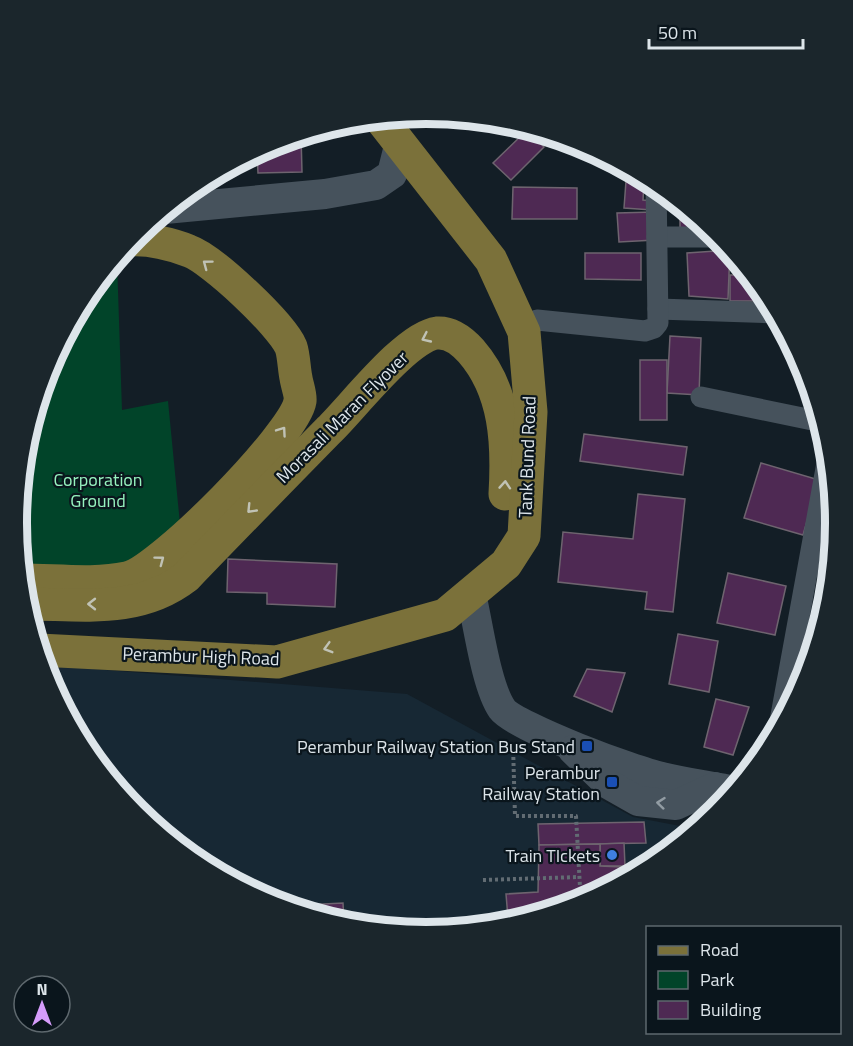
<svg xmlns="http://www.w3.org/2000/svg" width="853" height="1046" viewBox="0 0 853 1046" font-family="'Titillium Web',sans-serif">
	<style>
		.built { fill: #172834 }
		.green { fill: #014429 }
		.building { fill: #4e2953; stroke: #6e646f; stroke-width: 1.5 }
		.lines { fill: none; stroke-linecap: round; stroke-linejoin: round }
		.path { stroke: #626c73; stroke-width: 4; stroke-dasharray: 3 3; stroke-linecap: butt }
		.street { stroke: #46525c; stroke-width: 21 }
		.secondary { stroke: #46525c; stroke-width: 30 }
		.primary { stroke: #7b713a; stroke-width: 33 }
		.oneway { stroke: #c0c2b5 }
		.oneway2 { stroke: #929ca3 }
		.transit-dot { fill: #1a4fb4; stroke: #0a151c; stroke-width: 2 }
		.shop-dot { fill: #3f7fe0; stroke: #0a151c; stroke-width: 2 }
		.labels { text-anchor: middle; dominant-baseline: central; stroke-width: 4.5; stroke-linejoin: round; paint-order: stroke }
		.street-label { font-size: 18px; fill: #dde5ea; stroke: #0a151c }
		.park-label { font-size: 18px; fill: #96f3bf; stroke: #0a151c }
		.poi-label { font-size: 18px; fill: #dde5ea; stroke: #0a151c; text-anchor: end }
		.rim { fill: none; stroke: #dde5ea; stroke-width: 8 }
	</style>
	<rect width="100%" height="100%" fill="#131e26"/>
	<!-- built -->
	<polygon class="built" points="43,665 407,694 633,817 696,829 654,864 583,902 506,925 426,933 346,925 269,902 225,878 198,864 136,813 85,750 48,680"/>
	<!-- green -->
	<path class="green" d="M117 261 122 410 168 401 181 534 131 563 22 574C20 557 17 540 17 523 15 429 54 334 113 262Z"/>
	<!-- building -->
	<g class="building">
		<polygon points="527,130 544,147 511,180 493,163"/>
		<polygon points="301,135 302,172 258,173 257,151"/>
		<polygon points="626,181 644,182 643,200 653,201 652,210 624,208"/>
		<polygon points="513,187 577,188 577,219 512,219"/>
		<polygon points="680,203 714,232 680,231"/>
		<polygon points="654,212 655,240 619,242 617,213"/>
		<polygon points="730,250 728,299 689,296 687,253"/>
		<polygon points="585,253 641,253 641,280 585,279"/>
		<polygon points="730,275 751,275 771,301 730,301"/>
		<polygon points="670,336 701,338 699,395 667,393"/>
		<rect x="640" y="360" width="27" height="60"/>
		<polygon points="584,434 687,447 683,475 580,461"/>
		<polygon points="761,463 819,480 803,535 744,518"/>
		<polygon points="638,494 685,499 673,612 645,609 647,592 558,582 563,532 633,539"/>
		<polygon points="228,559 337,564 335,607 267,604 267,593 227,592"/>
		<polygon points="728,573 786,586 775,635 717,623"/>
		<polygon points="678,634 718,641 709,692 669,684"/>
		<polygon points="587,669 625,673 612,712 574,696"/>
		<polygon points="716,699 749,707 733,755 704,747"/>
		<polygon points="644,822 646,843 539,845 538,824"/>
		<polygon points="624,843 625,866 600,866 600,844"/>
		<polygon points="600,844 600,866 646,868 583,902 534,917 508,918 506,894 538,892 539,845"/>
		<polygon points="343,903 344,923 282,906"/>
	</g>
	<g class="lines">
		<!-- path -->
		<g class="path">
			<polyline points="513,745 515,816 576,816 580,887"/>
			<polyline points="483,880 579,877"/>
		</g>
		<!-- street -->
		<g class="street">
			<polyline points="657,237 720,237"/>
			<polyline points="658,309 777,313"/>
			<polyline points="524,332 537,320 645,331 654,328 658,323 656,183"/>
			<polyline points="701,397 822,422"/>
			<polyline points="778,732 829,452"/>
		</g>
		<!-- secondary -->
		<g class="secondary">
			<polyline points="165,209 325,194 376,185 392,174 400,142"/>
			<path d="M471 594C478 623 486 686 502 709 515 727 637 772 662 777 686 783 711 786 735 791"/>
			<polyline points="573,750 608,784 638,801 676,805 715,787"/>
		</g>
		<!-- primary -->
		<g class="primary">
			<path d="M22 580C56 580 94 585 127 578 160 571 295 434 300 401 301 395 297 385 296 378 294 369 294 356 291 347 281 324 212 259 189 251 172 244 149 239 131 240"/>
			<path d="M25 604C82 604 138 614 186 577 233 528 281 479 329 430 352 408 406 337 437 333 451 332 462 341 471 351 506 391 508 444 505 494"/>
			<polyline points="39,650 277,662 445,615 506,564 524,536 531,412 524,332 491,260 380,118"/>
		</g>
	</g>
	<!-- one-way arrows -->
	<defs><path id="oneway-chevron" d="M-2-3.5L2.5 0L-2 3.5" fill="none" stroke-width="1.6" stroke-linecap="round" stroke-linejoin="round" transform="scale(1.5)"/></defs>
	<g class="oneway">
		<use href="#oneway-chevron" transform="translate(207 264) rotate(-143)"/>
		<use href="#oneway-chevron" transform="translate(426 338) rotate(155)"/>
		<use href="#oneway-chevron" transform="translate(282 431) rotate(-55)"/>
		<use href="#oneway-chevron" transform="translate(505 485) rotate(-86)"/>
		<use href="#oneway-chevron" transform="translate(251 509) rotate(134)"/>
		<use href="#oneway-chevron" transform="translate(160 560) rotate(-37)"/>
		<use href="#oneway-chevron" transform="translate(92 604) rotate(-180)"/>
		<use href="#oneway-chevron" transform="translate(328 648) rotate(164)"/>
	</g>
	<use class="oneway2" href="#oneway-chevron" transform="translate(661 803) rotate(-174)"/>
	<!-- markers -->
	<g class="transit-dot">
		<rect x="581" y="740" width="12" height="12" rx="3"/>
		<rect x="606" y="776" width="12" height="12" rx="3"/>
	</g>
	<circle class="shop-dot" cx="612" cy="855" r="6"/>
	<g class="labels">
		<!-- street labels -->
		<g class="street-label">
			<text transform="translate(342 417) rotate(-45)">Morasali Maran Flyover</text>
			<text transform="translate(527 457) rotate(-88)">Tank Bund Road</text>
			<text transform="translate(201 656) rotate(2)">Perambur High Road</text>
		</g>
		<!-- park labels -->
		<g class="park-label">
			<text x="98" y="479">Corporation<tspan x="98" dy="21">Ground</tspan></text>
		</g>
		<!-- poi labels -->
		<g class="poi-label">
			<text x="575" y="746">Perambur Railway Station Bus Stand</text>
			<text x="600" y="772">Perambur<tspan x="600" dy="21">Railway Station</tspan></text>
			<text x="600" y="855">Train TIckets</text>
		</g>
	</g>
	<!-- crop -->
	<path d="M0 0H853V1046H0ZM27 523a399 399 0 1 1 798 0a399 399 0 1 1-798 0Z" fill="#1b262c" fill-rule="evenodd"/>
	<path class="rim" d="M27 523a399 399 0 1 1 798 0a399 399 0 1 1-798 0Z"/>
	<!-- legend -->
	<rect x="646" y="926" width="195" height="108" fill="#0a151c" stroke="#5e686e" stroke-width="1.5"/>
	<rect x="658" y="946" width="30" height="9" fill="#7b713a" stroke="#5e686e" stroke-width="1.5"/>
	<text x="700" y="956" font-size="18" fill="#dde5ea">Road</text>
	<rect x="658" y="971" width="30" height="18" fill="#014429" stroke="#5e686e" stroke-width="1.5"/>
	<text x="700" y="986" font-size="18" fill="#dde5ea">Park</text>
	<rect x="658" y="1001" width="30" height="18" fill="#4e2953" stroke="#5e686e" stroke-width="1.5"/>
	<text x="700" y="1016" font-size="18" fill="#dde5ea">Building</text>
	<!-- north arrow -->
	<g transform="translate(42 1004)"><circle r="28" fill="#0a151c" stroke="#5e686e" stroke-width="1.5"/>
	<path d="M0-4.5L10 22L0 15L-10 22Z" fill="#d59cfb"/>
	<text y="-9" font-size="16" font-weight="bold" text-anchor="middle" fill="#dde5ea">N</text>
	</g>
	<!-- scale -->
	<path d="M649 39v9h154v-9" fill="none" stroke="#dde5ea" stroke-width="3"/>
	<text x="658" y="39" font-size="18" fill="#dde5ea" stroke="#0a151c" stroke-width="4.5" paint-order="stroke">50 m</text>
</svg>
